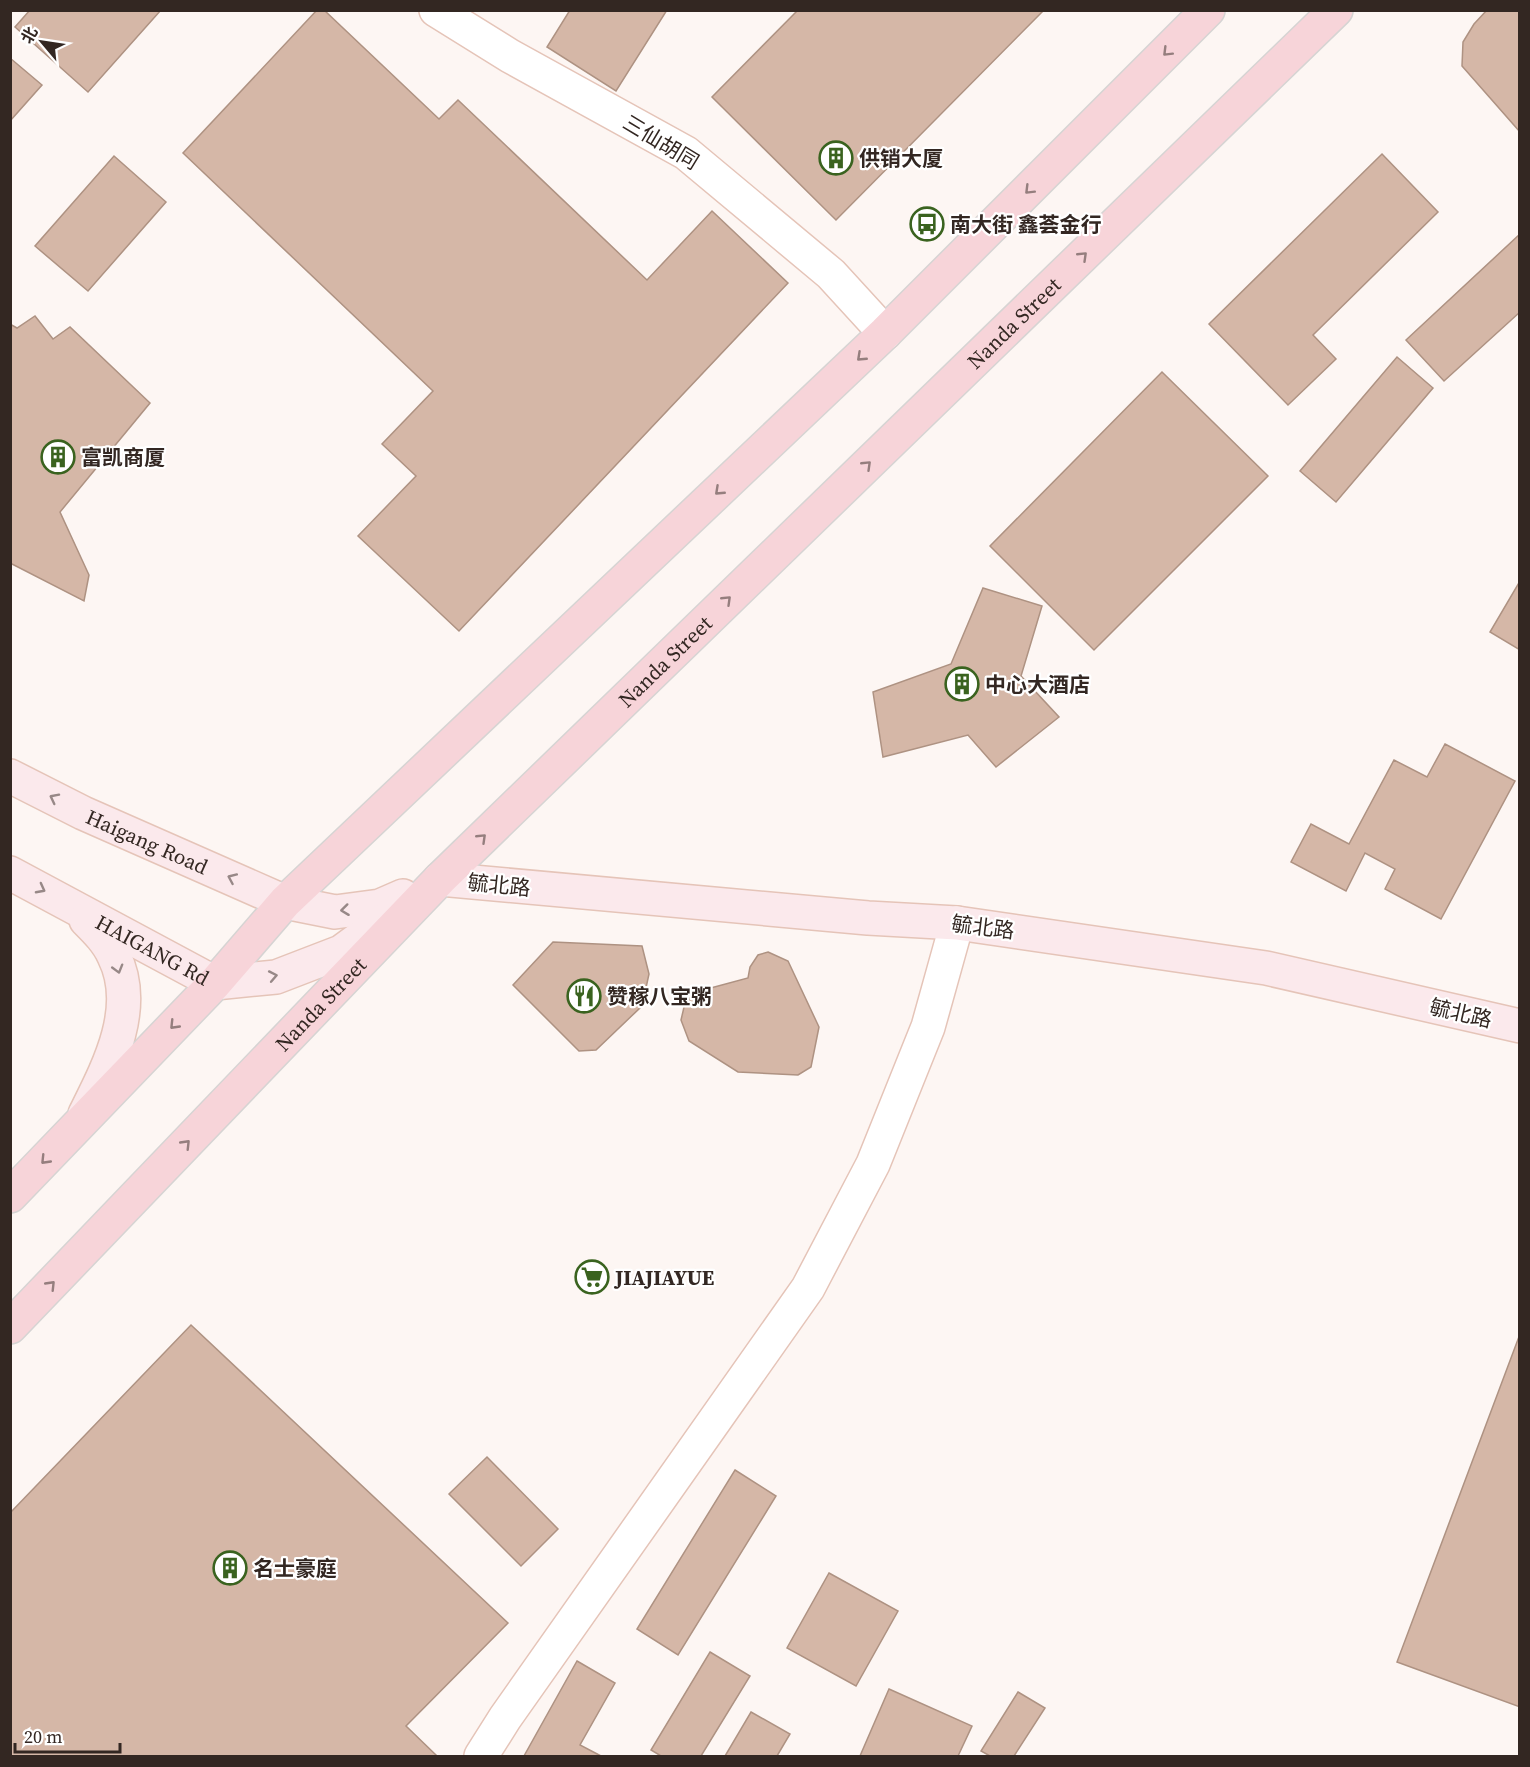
<svg xmlns="http://www.w3.org/2000/svg" width="1530" height="1767" viewBox="0 0 1530 1767" font-family="'Source Serif 4','Noto Sans SC',serif">
	<style>
		.building { fill: #d5b7a7; stroke: #ae9282; stroke-width: 1.5 }
		.lines { fill: none; stroke-linecap: round; stroke-linejoin: round }
		.street-casing { stroke: #e5c4b8; stroke-width: 36 }
		.secondary-casing { stroke: #e5c4b8; stroke-width: 36 }
		.primary-casing { stroke: #d6d4d3; stroke-width: 36 }
		.street { stroke: #fff; stroke-width: 33 }
		.secondary { stroke: #fbe9ec; stroke-width: 33 }
		.primary { stroke: #f7d4d9; stroke-width: 33 }
		.oneway { stroke: #957e7e }
		.oneway2 { stroke: #978887 }
		.labels { text-anchor: middle; dominant-baseline: central; stroke-width: 4.5; stroke-linejoin: round; paint-order: stroke }
		.street-label { font-size: 21px; fill: #332722; stroke: #fff }
		.poi-label { font-size: 21px; font-weight: bold; fill: #332722; stroke: #fff; text-anchor: start }
	</style>
	<rect width="100%" height="100%" fill="#fdf6f3"/>
	<!-- building -->
	<g class="building">
		<polygon points="30,10 161,10 88,92 15,27"/>
		<polygon points="317,10 324,10 439,119 458,100 647,280 712,211 788,283 459,631 358,536 416,476 382,444 433,391 183,153"/>
		<polygon points="570,10 667,10 616,91 547,47"/>
		<polygon points="798,10 1044,10 836,220 712,97"/>
		<polygon points="1487,10 1520,10 1520,132 1462,66 1463,42 1474,24"/>
		<polygon points="10,58 42,85 10,121"/>
		<polygon points="1382,154 1438,212 1313,335 1336,359 1288,405 1209,324"/>
		<polygon points="114,156 166,202 88,291 35,246"/>
		<polygon points="1520,234 1520,312 1444,381 1406,340"/>
		<polygon points="35,316 53,339 70,327 150,403 60,512 89,575 84,601 10,563 10,324 17,328"/>
		<polygon points="1397,357 1433,388 1336,502 1300,471"/>
		<polygon points="1162,372 1268,476 1094,650 990,546"/>
		<polygon points="1520,581 1520,650 1490,632"/>
		<polygon points="983,588 1042,606 1021,676 1059,717 996,767 968,735 883,757 873,692 951,664"/>
		<polygon points="1445,744 1515,781 1441,919 1385,889 1395,869 1365,853 1346,891 1291,862 1311,824 1349,844 1394,760 1427,777"/>
		<polygon points="553,942 642,946 649,974 642,1006 596,1050 579,1051 513,985"/>
		<polygon points="768,952 788,961 819,1027 811,1067 798,1075 738,1072 689,1041 681,1020 685,1003 696,992 748,978 750,967 758,955"/>
		<polygon points="191,1325 508,1623 406,1726 437,1756 10,1756 10,1513"/>
		<polygon points="1520,1334 1520,1707 1397,1662"/>
		<polygon points="487,1457 558,1529 521,1566 449,1494"/>
		<polygon points="735,1470 776,1496 678,1655 637,1629"/>
		<polygon points="829,1573 898,1611 856,1686 787,1648"/>
		<polygon points="710,1652 750,1676 701,1756 661,1756 651,1750"/>
		<polygon points="577,1661 615,1683 580,1745 601,1756 524,1756"/>
		<polygon points="889,1689 972,1726 958,1756 860,1756"/>
		<polygon points="1018,1692 1045,1708 1014,1756 990,1756 981,1751"/>
		<polygon points="751,1712 790,1734 777,1756 725,1756"/>
	</g>
	<g class="lines">
		<!-- street casing -->
		<g class="street-casing">
			<g id="street">
				<polyline points="436,10 510,56 686,153 831,274 885,333"/>
				<polyline points="481,1756 505,1718 808,1288 873,1164 928,1027 957,923"/>
			</g>
		</g>
		<!-- secondary casing -->
		<g class="secondary-casing">
			<g id="secondary">
				<path id="s1" d="M10 776 83 813 285 902 335 912 380 906 403 896"/>
				<path id="s2" d="M10 873 215 983 276 977 341 952 397 911"/>
				<polyline points="440,879 868,918 957,923 1266,968 1520,1026"/>
				<path d="M85 1114C108 1068 140 1008 114 956 108 942 97 931 86 920"/>
			</g>
		</g>
		<!-- primary casing -->
		<g class="primary-casing">
			<g id="primary">
				<polyline points="10,1196 215,983 285,902 885,333 1208,10"/>
				<path id="s3" d="M10 1327 440 879 1336 10"/>
			</g>
		</g>
		<!-- street -->
		<use href="#street" class="street"/>
		<!-- secondary -->
		<use href="#secondary" class="secondary"/>
		<!-- primary -->
		<use href="#primary" class="primary"/>
	</g>
	<!-- one-way arrows -->
	<defs><path id="oneway-chevron" d="M-2-3.5L2.5 0L-2 3.5" fill="none" stroke-width="1.6" stroke-linecap="round" stroke-linejoin="round" transform="scale(1.5)"/></defs>
	<g class="oneway">
		<use href="#oneway-chevron" transform="translate(1167 52) rotate(135)"/>
		<use href="#oneway-chevron" transform="translate(1029 190) rotate(135)"/>
		<use href="#oneway-chevron" transform="translate(1083 256) rotate(-44)"/>
		<use href="#oneway-chevron" transform="translate(861 357) rotate(137)"/>
		<use href="#oneway-chevron" transform="translate(867 465) rotate(-44)"/>
		<use href="#oneway-chevron" transform="translate(719 491) rotate(137)"/>
		<use href="#oneway-chevron" transform="translate(727 600) rotate(-44)"/>
		<use href="#oneway-chevron" transform="translate(482 838) rotate(-44)"/>
		<use href="#oneway-chevron" transform="translate(174 1025) rotate(134)"/>
		<use href="#oneway-chevron" transform="translate(186 1144) rotate(-46)"/>
		<use href="#oneway-chevron" transform="translate(45 1160) rotate(134)"/>
		<use href="#oneway-chevron" transform="translate(51 1285) rotate(-46)"/>
	</g>
	<g class="oneway2">
		<use href="#oneway-chevron" transform="translate(54 798) rotate(-153)"/>
		<use href="#oneway-chevron" transform="translate(232 878) rotate(-156)"/>
		<use href="#oneway-chevron" transform="translate(41 889) rotate(28)"/>
		<use href="#oneway-chevron" transform="translate(345 910) rotate(173)"/>
		<use href="#oneway-chevron" transform="translate(118 969) rotate(74)"/>
		<use href="#oneway-chevron" transform="translate(273 976) rotate(-11)"/>
	</g>
	<!-- icons -->
	<defs>
		<g id="building-ring" transform="scale(1.725)"><circle r="9.5" fill="#fff" stroke="#3a631f" stroke-width="1.5"/><path d="M-4-6H4V6H1V3H-1V6H-4ZM-2.5-4.3h1.7v1.8h-1.7ZM.8-4.3h1.7v1.8H.8ZM-2.5-1h1.7V.8h-1.7ZM.8-1h1.7V.8H.8Z" fill="#3a631f"/></g>
		<g id="bus-ring" transform="scale(1.725)"><circle r="9.5" fill="#fff" stroke="#3a631f" stroke-width="1.5"/><path d="M-5-6H5V4H4V6H2V4H-2V6H-4V4H-5ZM-3.5-4V0h7V-4ZM-3.5 1.2v1.5H-2V1.2ZM2 1.2v1.5H3.5V1.2Z" fill="#3a631f"/></g>
		<g id="restaurant-ring" transform="scale(1.725)"><circle r="9.5" fill="#fff" stroke="#3a631f" stroke-width="1.5"/><path d="M-5-6h1v4h1v-4h1v4h1v-4h1v5L-1.5 .5V6h-2V.5L-5-1ZM5-6V6H3V1.5H1.5Q1.5-4 5-6Z" fill="#3a631f"/></g>
		<g id="supermarket-ring" transform="scale(1.725)"><circle r="9.5" fill="#fff" stroke="#3a631f" stroke-width="1.5"/><path d="M-6-5.5h2.5l.6 2H6L4.5 2H-2.5L-4.4-4H-6ZM-1.5 3.2a1.3 1.3 0 1 0 .1 0ZM3 3.2a1.3 1.3 0 1 0 .1 0Z" fill="#3a631f"/></g>
	</defs>
	<g fill-rule="evenodd">
		<use href="#building-ring" x="836" y="158"/>
		<use href="#bus-ring" x="927" y="224"/>
		<use href="#building-ring" x="58" y="457"/>
		<use href="#building-ring" x="962" y="684"/>
		<use href="#restaurant-ring" x="584" y="996"/>
		<use href="#supermarket-ring" x="592" y="1277"/>
		<use href="#building-ring" x="230" y="1568"/>
	</g>
	<g class="labels">
		<!-- street labels -->
		<g class="street-label">
			<text transform="translate(661 142) rotate(31)">三仙胡同</text>
			<text stroke="none"><textPath href="#s3" startOffset="1420">Nanda Street</textPath></text>
			<text stroke="none"><textPath href="#s3" startOffset="934">Nanda Street</textPath></text>
			<text stroke="none"><textPath href="#s1" startOffset="152">Haigang Road</textPath></text>
			<text transform="translate(499 885) rotate(6)">毓北路</text>
			<text transform="translate(983 927) rotate(7)">毓北路</text>
			<text stroke="none"><textPath href="#s2" startOffset="162">HAIGANG Rd</textPath></text>
			<text stroke="none"><textPath href="#s3" startOffset="448">Nanda Street</textPath></text>
			<text transform="translate(1461 1013) rotate(13)">毓北路</text>
		</g>
		<!-- poi labels -->
		<g class="poi-label">
			<text x="859" y="158">供销大厦</text>
			<text x="950" y="224">南大街 鑫荟金行</text>
			<text x="81" y="457">富凯商厦</text>
			<text x="985" y="684">中心大酒店</text>
			<text x="607" y="996">赞稼八宝粥</text>
			<text x="615" y="1277">JIAJIAYUE</text>
			<text x="253" y="1568">名士豪庭</text>
		</g>
	</g>
	<!-- border -->
	<rect width="1530" height="1767" fill="none" stroke="#332722" stroke-width="24"/>
	<!-- north arrow -->
	<g transform="translate(42 42) rotate(299)" stroke="#ffffff" stroke-width="4.5" paint-order="stroke">
	<path d="M0-4.5L10 22L0 15L-10 22Z" fill="#332722"/>
	<text y="-9" font-size="16" font-weight="bold" text-anchor="middle" fill="#332722">北</text>
	</g>
	<!-- scale -->
	<path d="M15 1743v9h105v-9" fill="none" stroke="#332722" stroke-width="3"/>
	<text x="24" y="1743" font-size="18" fill="#332722" stroke="#ffffff" stroke-width="4.5" paint-order="stroke">20 m</text>
</svg>
